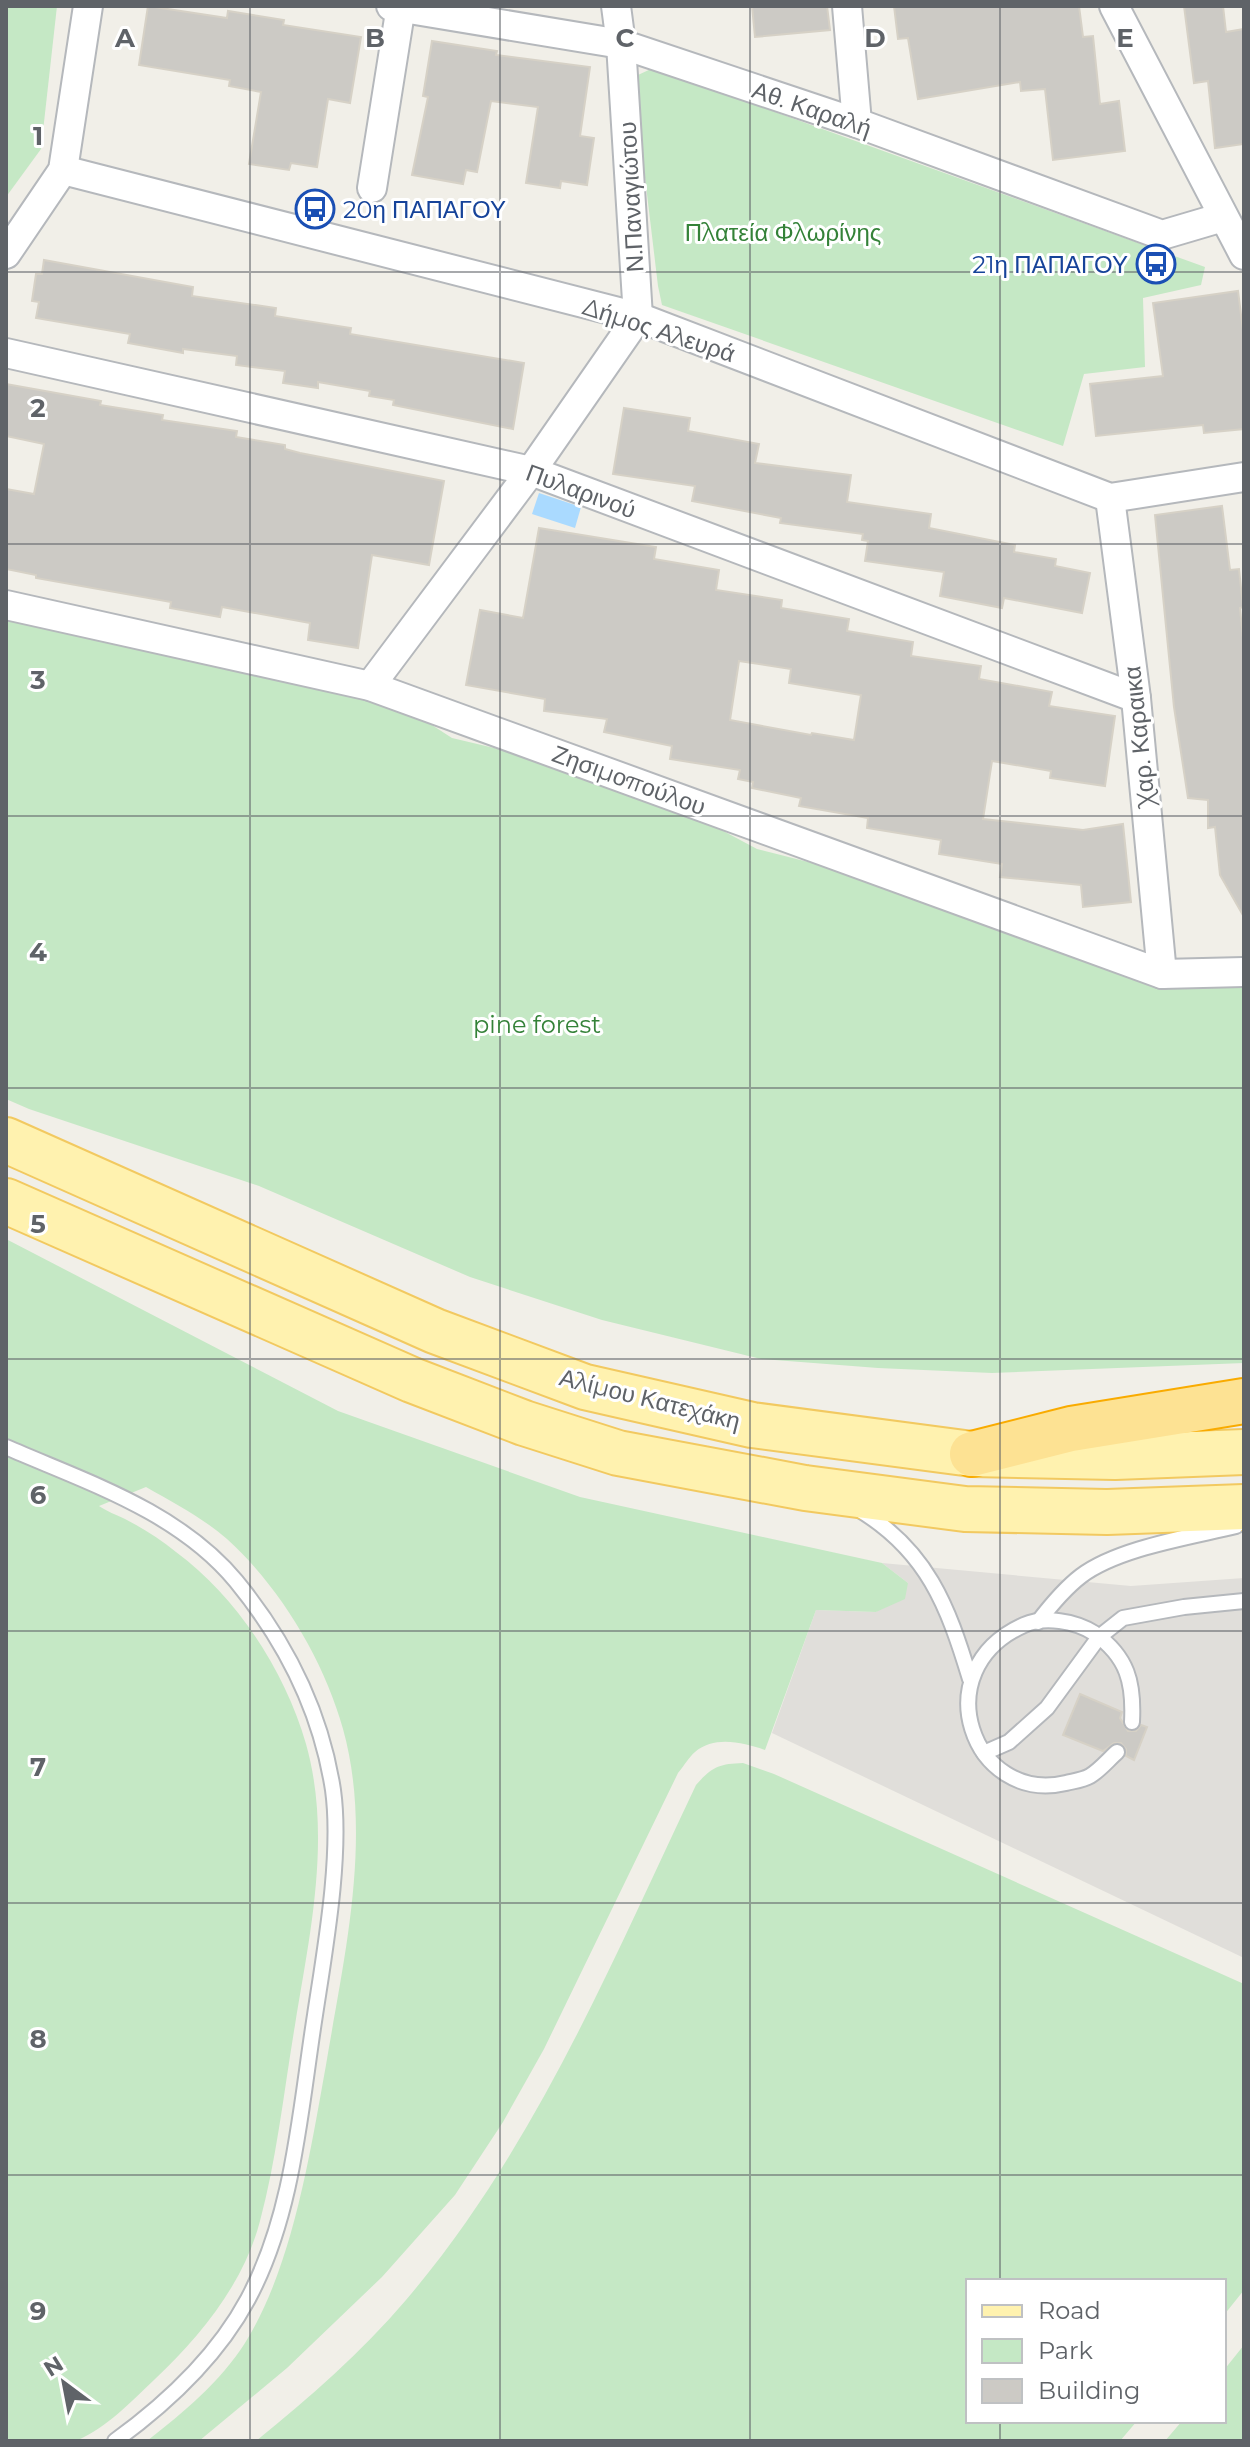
<svg xmlns="http://www.w3.org/2000/svg" width="1250" height="2447" viewBox="0 0 1250 2447" font-family="Montserrat,sans-serif">
	<style>
		.industrial { fill: #e0deda }
		.green { fill: #c5e8c5 }
		.water { fill: #aadaff }
		.building { fill: #cccac5; stroke: #d6d1c6; stroke-width: 2; fill-rule: evenodd }
		.lines { fill: none; stroke-linecap: round; stroke-linejoin: round }
		.service-casing { stroke: #b5b8bc; stroke-width: 18 }
		.minor-casing { stroke: #b5b8bc; stroke-width: 32 }
		.primary-casing { stroke: #f2c960; stroke-width: 48 }
		.motorway-casing { stroke: #f9ab00; stroke-width: 48 }
		.service { stroke: #fff; stroke-width: 14 }
		.minor { stroke: #fff; stroke-width: 28 }
		.primary { stroke: #fff2af; stroke-width: 44 }
		.motorway { stroke: #fde293; stroke-width: 44 }
		.grid { fill: none; stroke: #5f6368; stroke-width: 2; stroke-opacity: 0.55 }
		.labels { text-anchor: middle; dominant-baseline: central; stroke-width: 6; stroke-linejoin: round; paint-order: stroke }
		.street-label { font-size: 24px; fill: #5f6368; stroke: #fff }
		.transit-label { font-size: 24px; fill: #164399; stroke: #fff; text-anchor: start }
		.park-label { font-size: 24px; fill: #348238; stroke: #fff }
		.grid-label { font-size: 26px; text-anchor: middle; font-weight: bold; fill: #5f6368; stroke: #fff; stroke-width: 6; stroke-linejoin: round; paint-order: stroke }
	</style>
	<rect width="100%" height="100%" fill="#f1efe8"/>
	<!-- industrial -->
	<polygon class="industrial" points="882,1563 1131,1586 1244,1578 1244,1958 772,1733 816,1610 876,1612 908,1583"/>
	<!-- green -->
	<g class="green">
		<polygon points="6,6 57,6 41,149 6,197"/>
		<polygon points="653,68 1205,267 1201,285 1143,298 1145,367 1084,374 1063,446 662,305 658,286 635,94 638,75"/>
		<polygon points="6,606 373,687 452,738 626,779 757,849 954,899 1114,957 1244,965 1244,1363 992,1373 878,1368 761,1359 602,1320 470,1277 259,1186 29,1109 6,1099"/>
		<path d="M6 1239 338 1411 580 1497 882 1563 908 1583 905 1599 876 1612 816 1610 765 1750C744 1743 715 1735 695 1752 689 1757 684 1766 678 1773L544 2049 503 2122 455 2195 382 2277 287 2368 199 2441H147C184 2412 220 2382 245 2343 293 2266 310 2153 326 2065 344 1957 373 1837 343 1729 324 1660 280 1587 227 1539 203 1518 174 1503 146 1487L99 1506C106 1511 117 1515 125 1519 143 1528 161 1540 176 1552 237 1597 285 1671 306 1744 332 1836 310 1933 295 2025 284 2090 277 2158 260 2221 244 2283 200 2337 154 2380 132 2401 106 2428 78 2440 66 2445 21 2441 6 2441Z"/>
		<path d="M743 1763 774 1774 1244 1984V2290L1224 2315V2281H968V2421H1137L1120 2441H256C309 2398 361 2353 406 2300 535 2148 611 1964 696 1785 712 1767 718 1764 743 1763Z"/>
		<polygon points="1244,2345 1244,2441 1165,2441 1182,2421 1224,2421 1224,2370"/>
	</g>
	<!-- water -->
	<polygon class="water" points="539,493 581,507 575,528 532,514"/>
	<!-- building -->
	<g class="building">
		<polygon points="148,6 227,18 228,11 284,20 283,25 361,37 350,103 328,99 317,167 291,163 289,170 249,164 261,92 229,86 230,80 139,65"/>
		<polygon points="752,6 827,6 830,30 755,37"/>
		<polygon points="894,6 1079,6 1083,37 1093,36 1100,104 1119,101 1125,151 1053,160 1045,89 1021,91 1020,82 918,99 908,38 898,39"/>
		<polygon points="1184,6 1223,6 1226,32 1244,29 1244,144 1215,148 1208,81 1194,83"/>
		<polygon points="432,41 497,51 496,55 590,67 580,136 594,138 587,185 561,181 560,188 526,183 538,107 491,101 477,172 466,170 463,184 412,175 428,97 423,96"/>
		<polygon points="44,260 193,287 192,296 276,308 275,316 351,328 350,334 524,363 513,429 393,405 394,400 369,396 370,391 318,382 318,388 283,383 285,371 236,365 237,356 183,349 183,353 128,343 130,334 36,318 39,302 32,301 36,274 42,274"/>
		<polygon points="1238,291 1244,338 1244,429 1204,433 1203,425 1096,436 1090,384 1163,376 1153,303"/>
		<polygon points="6,384 101,401 100,405 163,415 162,420 237,431 236,437 285,445 285,449 300,453 444,481 429,565 372,555 358,648 308,640 310,623 222,607 220,617 170,608 171,602 36,578 36,575 6,569 6,489 34,494 44,444 6,436"/>
		<polygon points="624,408 690,418 688,431 759,444 755,463 851,475 847,502 931,514 929,528 1015,545 1014,552 1056,559 1055,566 1090,573 1082,613 1004,598 1002,608 940,596 944,572 865,561 868,541 862,540 863,534 780,523 781,518 692,501 695,486 613,474"/>
		<polygon points="1222,506 1230,570 1239,569 1243,607 1240,608 1244,648 1244,917 1220,875 1215,827 1208,828 1208,800 1188,798 1174,707 1155,515"/>
		<path d="M539 528 656 547 654 559 719 570 716 590 782 600 781 608 849 619 847 631 913 642 911 656 981 666 979 679 1052 692 1049 706 1115 716 1105 786 1050 778 1051 771 992 761 983 819 1083 830 1123 824 1131 902 1083 907 1081 885 1000 877 1002 864 939 854 941 840 867 828 868 818 799 806 801 798 752 788 753 782 738 779 740 770 670 759 672 746 604 732 607 719 544 711 545 699 466 685 480 610 523 618ZM739 661 791 669 789 683 861 695 854 740 812 733 811 735 730 720Z"/>
		<polygon points="1080,1694 1122,1712 1120,1718 1128,1731 1136,1731 1141,1725 1147,1727 1134,1760 1126,1756 1126,1749 1121,1743 1114,1743 1103,1751 1063,1735"/>
	</g>
	<g class="lines">
		<!-- service casing -->
		<g class="service-casing">
			<g id="service">
				<path d="M6 1447C86 1482 178 1511 236 1581 286 1642 321 1712 333 1790 342 1855 325 1949 315 2015 300 2110 294 2213 248 2299 218 2355 166 2404 115 2441"/>
				<path d="M858 1509C927 1550 948 1606 970 1679"/>
				<path d="M1038 1622C1051 1605 1064 1589 1081 1576 1118 1548 1191 1537 1236 1526"/>
				<path d="M1117 1752C1108 1760 1100 1770 1090 1776 1083 1780 1074 1781 1066 1783 973 1805 923 1670 1024 1625 1045 1616 1075 1621 1094 1633 1128 1657 1134 1683 1132 1722"/>
				<polyline points="984,1753 1009,1742 1047,1708 1099,1637 1123,1618 1184,1607 1244,1601"/>
			</g>
		</g>
		<!-- minor casing -->
		<g class="minor-casing">
			<g id="minor">
				<polyline points="391,6 621,44 857,123 1162,235 1223,217"/>
				<polyline points="847,6 857,123"/>
				<polyline points="1114,6 1244,255"/>
				<polyline points="63,170 638,317 1110,498 1244,477"/>
				<polyline points="372,188 401,6"/>
				<polyline points="6,254 63,170 88,6"/>
				<polyline points="6,353 531,471 1136,698"/>
				<polyline points="1110,498 1136,698 1162,974"/>
				<polyline points="6,605 370,686 1162,974 1244,972"/>
				<polyline points="370,686 531,471 638,317 621,44 616,6"/>
			</g>
		</g>
		<!-- primary casing -->
		<g class="primary-casing">
			<g id="primary">
				<polyline points="6,1140 435,1331 585,1387 752,1425 972,1454 1115,1457 1244,1452"/>
				<polyline points="6,1201 412,1380 524,1423 618,1453 805,1488 965,1509 1107,1512 1244,1507"/>
			</g>
		</g>
		<!-- motorway casing -->
		<g class="motorway-casing">
			<polyline id="motorway" points="972,1454 1071,1429 1244,1401"/>
		</g>
		<!-- service -->
		<use href="#service" class="service"/>
		<!-- minor -->
		<use href="#minor" class="minor"/>
		<!-- primary -->
		<use href="#primary" class="primary"/>
		<!-- motorway -->
		<use href="#motorway" class="motorway"/>
	</g>
	<!-- grid -->
	<path class="grid" d="M250 6V2441M500 6V2441M750 6V2441M1000 6V2281M6 272H1244M6 544H1244M6 816H1244M6 1088H1244M6 1359H1244M6 1631H1244M6 1903H1244M6 2175H1244M1000 2421V2441"/>
	<!-- icons -->
	<defs>
		<g id="bus-ring" transform="scale(2)"><circle r="9.5" fill="#fff" stroke="#1a4fb4" stroke-width="1.5"/><path d="M-5-6H5V4H4V6H2V4H-2V6H-4V4H-5ZM-3.5-4V0h7V-4ZM-3.5 1.2v1.5H-2V1.2ZM2 1.2v1.5H3.5V1.2Z" fill="#1a4fb4"/></g>
	</defs>
	<g fill-rule="evenodd">
		<use href="#bus-ring" x="315" y="209"/>
		<use href="#bus-ring" x="1156" y="264"/>
	</g>
	<g class="labels">
		<!-- street labels -->
		<g class="street-label">
			<text transform="translate(812 109) rotate(19)">Αθ. Καραλή</text>
			<text transform="translate(631 197) rotate(-93)">Ν.Παναγιώτου</text>
			<text transform="translate(659 330) rotate(18)">Δήμος Αλευρά</text>
			<text transform="translate(581 491) rotate(20)">Πυλαρινού</text>
			<text transform="translate(1139 736) rotate(-96)">Χαρ. Καραικα</text>
			<text transform="translate(629 780) rotate(20)">Ζησιμοπούλου</text>
			<text transform="translate(650 1399) rotate(14)">Αλίμου Κατεχάκη</text>
		</g>
		<!-- transit labels -->
		<g class="transit-label">
			<text x="343" y="209">20η ΠΑΠΑΓΟΥ</text>
			<text x="1128" y="264" text-anchor="end">21η ΠΑΠΑΓΟΥ</text>
		</g>
		<!-- park labels -->
		<g class="park-label">
			<text x="783" y="232">Πλατεία Φλωρίνης</text>
			<text x="537" y="1024">pine forest</text>
		</g>
	</g>
	<g class="grid-label">
		<text x="125" y="47">A</text>
		<text x="375" y="47">B</text>
		<text x="625" y="47">C</text>
		<text x="875" y="47">D</text>
		<text x="1125" y="47">E</text>
		<text x="38" y="145">1</text>
		<text x="38" y="417">2</text>
		<text x="38" y="689">3</text>
		<text x="38" y="961">4</text>
		<text x="38" y="1233">5</text>
		<text x="38" y="1504">6</text>
		<text x="38" y="1776">7</text>
		<text x="38" y="2048">8</text>
		<text x="38" y="2320">9</text>
	</g>
	<!-- border -->
	<rect width="1250" height="2447" fill="none" stroke="#5f6368" stroke-width="16"/>
	<!-- legend -->
	<rect x="966" y="2279" width="260" height="144" fill="#ffffff" stroke="#bfc1c3" stroke-width="2"/>
	<rect x="982" y="2305" width="40" height="12" fill="#fff2af" stroke="#bfc1c3" stroke-width="2"/>
	<text x="1038" y="2319" font-size="24" fill="#5f6368">Road</text>
	<rect x="982" y="2339" width="40" height="24" fill="#c5e8c5" stroke="#bfc1c3" stroke-width="2"/>
	<text x="1038" y="2359" font-size="24" fill="#5f6368">Park</text>
	<rect x="982" y="2379" width="40" height="24" fill="#cccac5" stroke="#bfc1c3" stroke-width="2"/>
	<text x="1038" y="2399" font-size="24" fill="#5f6368">Building</text>
	<!-- north arrow -->
	<g transform="translate(64 2383) rotate(328)" stroke="#ffffff" stroke-width="6" paint-order="stroke">
	<path d="M0-6L14 30L0 20L-14 30Z" fill="#5f6368"/>
	<text y="-12" font-size="22" font-weight="bold" text-anchor="middle" fill="#5f6368">N</text>
	</g>
</svg>
